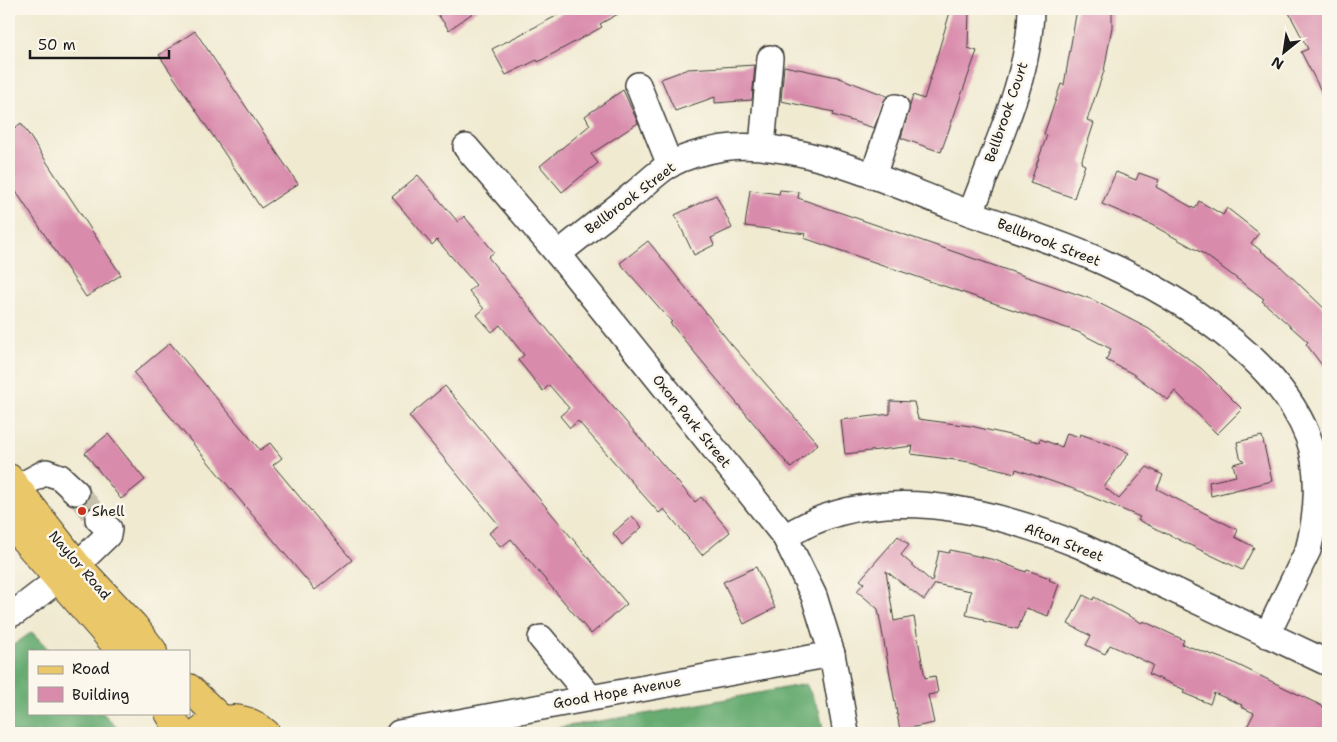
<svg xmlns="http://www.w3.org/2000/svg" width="1337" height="742" viewBox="0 0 1337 742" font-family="'Shantell Sans',sans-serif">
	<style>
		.forest { fill: #67ac72; stroke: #426447 }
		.building { fill: #d98bac }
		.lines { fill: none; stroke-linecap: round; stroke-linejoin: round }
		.minor-tunnel { stroke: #c6c1ad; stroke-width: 25; stroke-dasharray: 25 12; stroke-linecap: butt }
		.minor-casing { stroke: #3c3b37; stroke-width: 28 }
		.major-casing { stroke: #3c3b37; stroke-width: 30 }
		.minor { stroke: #fff; stroke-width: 25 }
		.major { stroke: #eac769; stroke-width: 28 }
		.poi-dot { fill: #c8321e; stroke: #fbf7ec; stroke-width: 2 }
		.labels { text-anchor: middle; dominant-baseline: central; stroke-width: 5; stroke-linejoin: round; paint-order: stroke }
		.street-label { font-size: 14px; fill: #1c1c1c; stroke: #fbf7ec }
		.poi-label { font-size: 14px; fill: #1c1c1c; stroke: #fbf7ec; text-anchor: start }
	</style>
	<rect width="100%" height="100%" fill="#fbf7ec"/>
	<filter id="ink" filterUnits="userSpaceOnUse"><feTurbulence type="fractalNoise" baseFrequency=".02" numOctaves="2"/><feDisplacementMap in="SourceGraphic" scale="10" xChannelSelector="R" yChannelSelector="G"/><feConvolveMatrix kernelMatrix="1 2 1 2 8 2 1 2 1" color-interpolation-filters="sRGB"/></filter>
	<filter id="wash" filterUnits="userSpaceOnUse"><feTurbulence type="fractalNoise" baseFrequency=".0096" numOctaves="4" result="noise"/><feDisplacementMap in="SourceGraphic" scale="20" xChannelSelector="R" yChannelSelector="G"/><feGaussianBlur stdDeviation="1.12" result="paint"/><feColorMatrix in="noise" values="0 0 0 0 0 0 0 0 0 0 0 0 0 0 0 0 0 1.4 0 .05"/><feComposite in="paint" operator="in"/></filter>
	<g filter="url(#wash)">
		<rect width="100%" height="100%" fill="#f0ead1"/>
		<!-- forest -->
		<g class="forest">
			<polygon points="32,632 50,651 29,651 29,713 103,713 122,733 9,733 9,648"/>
			<polygon points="806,684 819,710 824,733 523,733 657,712"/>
		</g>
		<g id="blocks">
			<!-- building -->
			<g class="building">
				<polygon points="434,9 478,9 449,30"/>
				<polygon points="570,9 627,9 600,24 602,27 538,62 537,60 506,75 492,49"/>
				<polygon points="951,9 969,9 968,48 977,51 941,152 901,138 913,95 924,99"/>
				<polygon points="1077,9 1112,9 1112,27 1104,71 1087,120 1094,123 1081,163 1085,165 1074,198 1030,183 1047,135 1044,134 1061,84 1064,85"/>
				<polygon points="1287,9 1328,9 1328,104 1301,52 1308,49"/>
				<polygon points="195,31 298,184 261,208 159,55"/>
				<polygon points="755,65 752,100 715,103 715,97 675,111 661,79 688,69"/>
				<polygon points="784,66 837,77 887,96 874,128 833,115 834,112 781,101"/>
				<polygon points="623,90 638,123 591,154 598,163 562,192 540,166 590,125 585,116"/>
				<polygon points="21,123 121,275 86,297 9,181 9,133"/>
				<polygon points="1116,172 1136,180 1139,173 1159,180 1156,187 1195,209 1199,201 1223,215 1227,208 1259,233 1251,243 1279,265 1328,312 1328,373 1306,344 1308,342 1262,301 1264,299 1204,254 1152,225 1102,204"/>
				<polygon points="418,175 458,222 464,216 494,252 488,257 570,357 695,502 701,497 730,532 702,555 664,509 659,513 578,421 570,428 560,416 569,408 549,385 543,391 518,360 524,355 500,325 492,332 477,315 484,309 469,291 476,285 437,240 432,245 392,197"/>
				<polygon points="750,190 779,194 780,190 799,192 798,198 1091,299 1149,329 1202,369 1242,409 1217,434 1175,391 1168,400 1133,374 1106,360 1111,349 1078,332 804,238 806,234 745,226"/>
				<polygon points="716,195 732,228 711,238 714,245 694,255 675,215"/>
				<polygon points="648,241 731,344 818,444 791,468 670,323 672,322 620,263"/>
				<polygon points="170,343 260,450 270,443 282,458 273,465 352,560 315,590 134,373"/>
				<polygon points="445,386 627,604 591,634 511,539 501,547 489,533 499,525 409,416"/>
				<polygon points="890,401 914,402 918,419 971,426 1039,442 1040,439 1062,447 1067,433 1079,437 1080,434 1109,444 1129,453 1104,487 1119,499 1147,467 1163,475 1157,489 1238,530 1235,537 1254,547 1242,570 1138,520 1140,517 1085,494 1085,493 1016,469 1015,473 970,462 911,454 913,446 845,454 841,420 890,414"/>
				<polygon points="108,434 145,480 121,499 85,453"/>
				<polygon points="1262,436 1272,481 1211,496 1209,482 1236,476 1233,464 1244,461 1240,457 1237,442"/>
				<polygon points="632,516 642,527 622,545 613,533"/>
				<polygon points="898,536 909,545 901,555 932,582 939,551 949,553 950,550 995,560 1026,572 1027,570 1050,578 1049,580 1059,584 1048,616 1026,608 1018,629 983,621 983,619 966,615 971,591 935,584 924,600 886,571 894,621 914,617 925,678 935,676 938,693 928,695 934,723 900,730 878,609 857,591 864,583 860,580"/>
				<polygon points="756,567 775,608 744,624 723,582"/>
				<polygon points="1083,595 1093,600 1094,597 1142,623 1143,621 1184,640 1182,644 1232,662 1328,709 1328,733 1244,733 1254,713 1241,707 1242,705 1214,693 1210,704 1183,693 1185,690 1149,674 1153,665 1110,645 1105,654 1086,645 1091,636 1068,624"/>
			</g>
		</g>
	</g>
	<g filter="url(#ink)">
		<use href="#blocks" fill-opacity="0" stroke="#3c3b37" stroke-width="1"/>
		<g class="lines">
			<!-- minor-tunnel -->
			<polyline class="minor-tunnel" points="76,492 98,519"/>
			<!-- minor casing -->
			<g class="minor-casing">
				<g id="minor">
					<polyline points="638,85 670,165"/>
					<polyline points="762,146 770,58"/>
					<polyline points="466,147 558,254 785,537 814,596 832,654 846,733"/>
					<polyline points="873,176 896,107"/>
					<path d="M971 213C994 150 1030 77 1031 9"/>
					<path d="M558 254C584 233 610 213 636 192 647 183 658 171 671 164 686 156 706 151 723 148 792 137 891 183 956 208 1005 226 1057 241 1105 263 1179 297 1277 357 1308 437 1321 471 1317 516 1308 550L1267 635"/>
					<polyline points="16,488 46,472 60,477 76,492"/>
					<path d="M785 537C874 479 990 509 1081 546L1328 663"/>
					<polyline points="9,615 16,612 77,565 108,535 109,529 98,519"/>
					<polyline points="541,638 590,697"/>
					<polyline points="399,733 832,654"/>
				</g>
			</g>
			<!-- major casing -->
			<g class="major-casing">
				<g id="major">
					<polyline points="9,478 77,565 134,626 153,651"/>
					<polyline points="9,522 121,651"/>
					<polyline points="189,688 221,719"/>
					<polyline points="169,713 181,733"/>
					<path d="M198 733C220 715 244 714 266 733"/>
				</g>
			</g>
			<!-- minor -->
			<use href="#minor" class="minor"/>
			<!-- major -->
			<use href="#major" class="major"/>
		</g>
	</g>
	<!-- markers -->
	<circle class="poi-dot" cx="82" cy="511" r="5"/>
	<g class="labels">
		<!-- street labels -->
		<g class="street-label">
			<text transform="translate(1006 112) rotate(-71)">Bellbrook Court</text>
			<text transform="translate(630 198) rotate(-37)">Bellbrook Street</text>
			<text transform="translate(1049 242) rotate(21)">Bellbrook Street</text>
			<text transform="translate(692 421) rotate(51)">Oxon Park Street</text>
			<text transform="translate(1064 542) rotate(21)">Afton Street</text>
			<text transform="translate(80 565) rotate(49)">Naylor Road</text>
			<text transform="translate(617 692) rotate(-10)">Good Hope Avenue</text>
		</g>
		<!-- poi labels -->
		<g class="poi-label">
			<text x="92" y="511">Shell</text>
		</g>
	</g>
	<!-- margin -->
	<rect width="1337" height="742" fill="none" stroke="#fbf7ec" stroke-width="30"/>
	<!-- legend -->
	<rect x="28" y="650" width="162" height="65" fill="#fbf7ec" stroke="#a29f99"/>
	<rect x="38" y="666" width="25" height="8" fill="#eac769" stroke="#a29f99"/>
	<text x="72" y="674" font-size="15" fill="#1c1c1c">Road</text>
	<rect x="38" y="687" width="25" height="15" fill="#d98bac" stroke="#a29f99"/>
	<text x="72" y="700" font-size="15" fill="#1c1c1c">Building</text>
	<!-- north arrow -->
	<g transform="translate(1284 52) rotate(210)" stroke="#fbf7ec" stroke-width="4" paint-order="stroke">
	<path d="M0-4L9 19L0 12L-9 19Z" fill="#1c1c1c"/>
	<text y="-8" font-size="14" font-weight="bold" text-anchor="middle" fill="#1c1c1c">N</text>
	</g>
	<!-- scale -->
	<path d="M30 50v8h139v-8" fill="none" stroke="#1c1c1c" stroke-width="2.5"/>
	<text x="38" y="50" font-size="15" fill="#1c1c1c" stroke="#fbf7ec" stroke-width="4" paint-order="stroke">50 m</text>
</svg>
